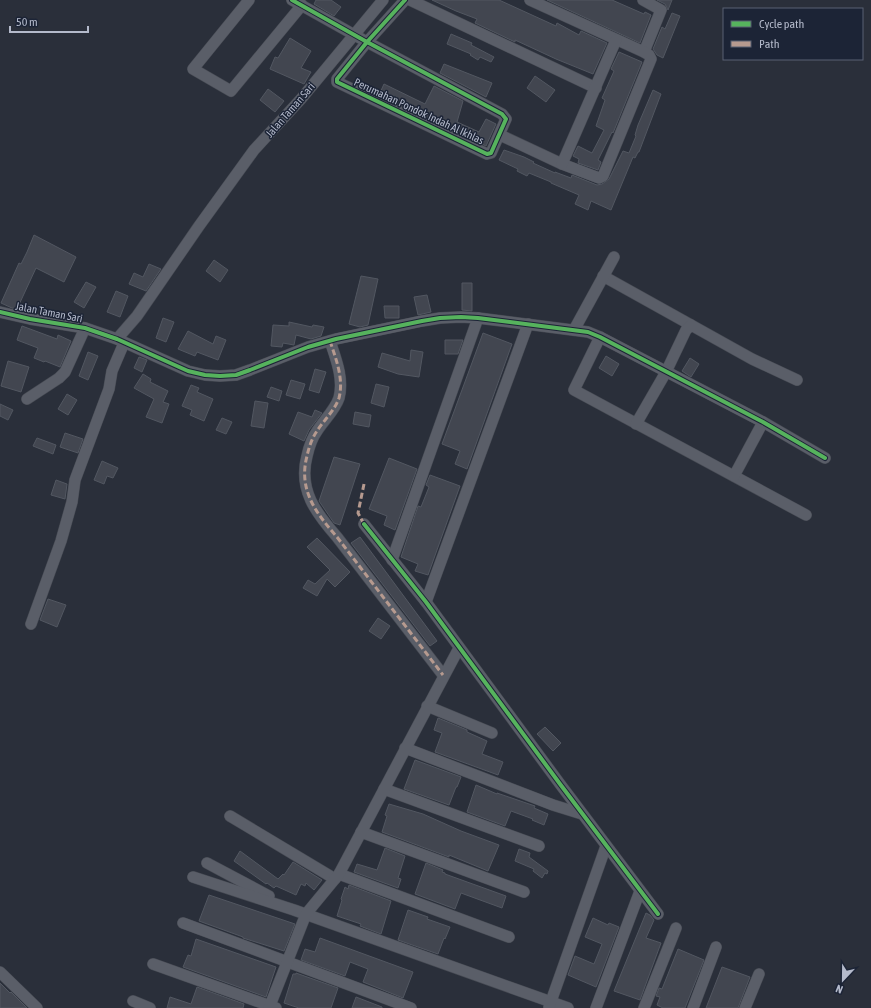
<svg xmlns="http://www.w3.org/2000/svg" width="871" height="1008" viewBox="0 0 871 1008" font-family="'Asap Condensed',sans-serif">
	<style>
		.building { fill: #424650; stroke: #525761 }
		.lines { fill: none; stroke-linecap: round; stroke-linejoin: round }
		.minor-casing { stroke: #464a53; stroke-width: 12 }
		.minor { stroke: #5a5e68; stroke-width: 11 }
		.quiet { stroke: #b69a8f; stroke-width: 3; stroke-dasharray: 6 3; stroke-linecap: butt }
		.cycleway-casing { stroke: #1c2436; stroke-width: 6 }
		.cycleway { stroke: #56b35d; stroke-width: 4 }
		.labels { text-anchor: middle; dominant-baseline: central; stroke-width: 3; stroke-linejoin: round; paint-order: stroke }
		.street-label { font-size: 11px; fill: #b4bacb; stroke: #1c2436 }
	</style>
	<rect width="100%" height="100%" fill="#2a2f3a"/>
	<!-- building -->
	<g class="building">
		<polygon points="316,0 331,0 341,7 334,16 314,4"/>
		<polygon points="432,0 499,0 556,26 557,23 579,35 581,31 607,43 593,74 556,59 515,40 515,42 475,23 477,19 456,11"/>
		<polygon points="547,0 612,0 644,14 645,12 651,15 640,43"/>
		<polygon points="657,0 672,0 668,10 665,4"/>
		<polygon points="672,13 680,16 663,58 657,55 653,49 662,27 665,29"/>
		<polygon points="451,34 472,43 471,45 494,57 491,62 480,57 478,60 470,55 471,54 447,44"/>
		<polygon points="290,38 311,51 301,68 311,72 304,84 270,69 275,57 278,58"/>
		<polygon points="619,52 642,62 613,133 612,132 598,160 601,162 598,170 578,163 579,159 573,156 578,146 592,153 604,130 596,126 605,100 602,98 614,71 611,69"/>
		<polygon points="444,64 492,83 486,97 440,73"/>
		<polygon points="535,76 555,90 546,102 527,88"/>
		<polygon points="384,84 425,104 434,86 463,101 457,122 479,132 486,119 496,124 486,146 379,95"/>
		<polygon points="268,89 284,101 275,112 260,100"/>
		<polygon points="653,90 661,94 639,152 638,152 635,158 633,157 611,210 591,201 588,210 575,204 579,195 551,183 551,182 529,173 527,176 517,171 518,169 499,160 504,150 524,157 534,162 533,163 555,173 555,172 571,178 572,175 597,185 602,184 609,179 623,151 629,153 636,136 635,135 638,125"/>
		<polygon points="34,235 76,257 64,282 36,268 17,309 12,308 1,303 19,263 21,264 27,252"/>
		<polygon points="214,260 228,270 220,282 206,271"/>
		<polygon points="149,264 161,269 146,291 129,284 134,273 143,277"/>
		<polygon points="361,276 378,279 368,325 360,327 349,324"/>
		<polygon points="86,282 96,287 84,308 74,302"/>
		<polygon points="462,283 472,283 472,311 462,310"/>
		<polygon points="116,291 128,296 120,317 107,312"/>
		<polygon points="427,295 431,312 418,315 414,297"/>
		<polygon points="384,306 399,306 399,318 385,318"/>
		<polygon points="163,318 174,322 166,342 156,338"/>
		<polygon points="289,322 312,327 313,325 324,327 321,336 311,339 296,335 294,345 283,343 282,347 271,346 273,325 289,326"/>
		<polygon points="22,326 57,339 58,335 71,341 60,367 45,361 44,362 34,358 38,348 17,340"/>
		<polygon points="188,331 213,344 216,336 226,340 218,360 197,352 195,356 178,349"/>
		<polygon points="483,333 512,344 467,469 455,464 460,451 442,444"/>
		<polygon points="445,340 463,340 458,354 445,354"/>
		<polygon points="411,350 423,352 419,377 398,374 378,367 382,353 410,361"/>
		<polygon points="88,352 98,356 88,380 79,376"/>
		<polygon points="606,356 619,364 612,376 599,368"/>
		<polygon points="139,357 147,360 142,372 134,368"/>
		<polygon points="690,358 699,364 691,377 682,371"/>
		<polygon points="8,361 29,367 21,392 1,386"/>
		<polygon points="315,369 326,372 319,393 309,390"/>
		<polygon points="143,374 151,379 150,382 168,391 163,402 169,404 162,423 146,417 154,399 134,388"/>
		<polygon points="291,380 305,384 300,399 286,395"/>
		<polygon points="376,384 389,387 384,407 371,403"/>
		<polygon points="191,385 199,388 197,392 213,399 204,421 190,415 192,410 182,406"/>
		<polygon points="271,387 282,391 279,401 267,397"/>
		<polygon points="67,394 77,400 68,415 58,409"/>
		<polygon points="255,401 268,403 264,428 251,426"/>
		<polygon points="0,404 13,410 8,420 0,416"/>
		<polygon points="315,410 322,413 309,430 304,441 289,434 298,412 312,417"/>
		<polygon points="355,412 371,415 369,427 353,424"/>
		<polygon points="222,418 232,422 226,434 216,430"/>
		<polygon points="65,433 83,439 78,453 60,447"/>
		<polygon points="37,438 56,445 53,454 33,446"/>
		<polygon points="334,457 360,464 340,525 334,523 319,501"/>
		<polygon points="389,458 417,469 395,530 384,525 387,516 369,509"/>
		<polygon points="102,461 118,468 113,478 107,476 104,484 94,480"/>
		<polygon points="430,475 460,486 428,575 415,571 418,564 401,557 418,506 421,507 429,487 426,485"/>
		<polygon points="56,480 67,484 65,499 51,495"/>
		<polygon points="360,537 437,641 430,646 351,543"/>
		<polygon points="317,538 350,572 335,587 327,579 317,596 303,588 308,580 315,584 330,570 307,547"/>
		<polygon points="48,599 66,605 57,627 40,620"/>
		<polygon points="378,618 390,626 381,639 369,631"/>
		<polygon points="438,718 467,730 467,732 487,741 482,754 503,762 498,775 435,752 442,733 434,730"/>
		<polygon points="545,727 561,743 553,751 537,734"/>
		<polygon points="415,760 461,777 457,787 456,787 449,805 404,789"/>
		<polygon points="476,785 497,794 497,793 535,806 534,808 548,814 544,825 532,820 533,819 511,811 505,826 467,812"/>
		<polygon points="389,804 423,814 461,831 499,845 488,871 449,855 449,857 382,832 387,816 385,815"/>
		<polygon points="385,848 405,856 398,878 401,879 398,888 354,872 357,864 377,870"/>
		<polygon points="519,849 530,853 529,857 548,871 547,874 545,873 542,878 533,871 534,869 515,861"/>
		<polygon points="240,851 278,879 283,874 284,875 293,862 322,880 314,890 306,883 305,886 301,884 296,895 276,886 274,888 267,883 266,884 234,861"/>
		<polygon points="426,863 443,870 442,872 445,873 445,874 506,896 502,908 461,893 455,909 415,894"/>
		<polygon points="349,885 391,901 381,934 360,926 361,924 337,916 342,900 341,899 345,887 348,889"/>
		<polygon points="209,895 295,924 284,951 243,938 243,937 199,921"/>
		<polygon points="408,910 428,917 427,919 450,927 445,939 444,938 438,954 398,940"/>
		<polygon points="646,913 650,915 654,920 646,938 661,943 640,1000 614,991"/>
		<polygon points="593,918 608,925 609,923 619,927 596,987 568,975 575,956 594,964 602,944 585,937"/>
		<polygon points="320,938 413,972 403,998 363,982 368,969 350,962 345,976 301,960 305,949 315,952"/>
		<polygon points="196,939 276,967 266,997 183,967 188,955 191,956"/>
		<polygon points="678,949 704,960 685,1008 663,1008 657,1005 660,997 656,996 659,988 662,989"/>
		<polygon points="722,967 750,977 738,1008 706,1008"/>
		<polygon points="296,973 338,988 331,1008 299,1008 284,1003 293,974 296,974"/>
		<polygon points="0,983 10,993 11,992 27,1008 0,1008"/>
		<polygon points="197,987 244,1004 243,1008 167,1008 170,997 191,1004"/>
		<polygon points="356,997 382,1007 382,1008 352,1008"/>
	</g>
	<g class="lines">
		<!-- minor casing -->
		<g class="minor-casing">
			<g id="minor">
				<polyline points="249,0 193,69 231,91 302,5"/>
				<polyline points="292,0 367,42 502,114 506,119 491,153 487,154 337,82 337,79 367,42 405,0"/>
				<polyline points="410,0 596,88"/>
				<polyline points="643,0 661,10 644,52"/>
				<polyline points="500,135 562,164 599,178 603,176 651,59 649,55 644,52 530,0"/>
				<polyline points="562,164 616,40"/>
				<polyline points="603,276 691,325"/>
				<polyline points="0,312 30,319 85,328 117,339 188,371 205,375 220,376 236,375 250,370 308,347 336,339 422,321 440,318 461,317 478,318 588,332 600,337 763,422 825,458"/>
				<polyline points="574,330 614,257"/>
				<polyline points="600,337 574,390 806,515"/>
				<polyline points="117,339 137,316 199,226 254,150 301,99 383,0"/>
				<path d="M330 341C336 359 344 379 339 398 335 410 324 420 317 431 312 438 309 447 307 456 298 490 316 513 337 537L443 675"/>
				<polyline points="27,399 59,378 65,372 85,328"/>
				<polyline points="636,424 666,372 686,330 691,325 752,359 797,380"/>
				<polyline points="734,476 763,422"/>
				<polyline points="364,524 426,602 560,784 658,914"/>
				<polyline points="392,560 478,318"/>
				<polyline points="426,602 528,324"/>
				<polyline points="31,624 61,541 72,502 75,480 109,389 112,371 124,343"/>
				<polyline points="427,706 492,733"/>
				<polyline points="405,748 553,805 582,814"/>
				<polyline points="384,789 539,846"/>
				<polyline points="230,816 335,879"/>
				<polyline points="361,832 524,892"/>
				<polyline points="207,863 269,896"/>
				<polyline points="339,874 509,937"/>
				<polyline points="193,877 294,910 568,1008"/>
				<polyline points="183,923 411,1008"/>
				<polyline points="153,964 276,1008"/>
				<polyline points="0,972 37,1008"/>
				<polyline points="133,1001 150,1008"/>
				<polyline points="549,1007 606,846"/>
				<polyline points="269,1008 306,914 339,874 459,648"/>
				<polyline points="596,1008 640,891"/>
				<polyline points="644,1008 676,928"/>
				<polyline points="693,1008 716,947"/>
				<polyline points="745,1008 759,974"/>
			</g>
		</g>
		<!-- minor -->
		<use href="#minor" class="minor"/>
		<!-- quiet -->
		<g class="quiet">
			<path d="M330 341C336 359 344 379 339 398 335 410 324 420 317 431 312 438 309 447 307 456 298 490 316 513 337 537L443 675"/>
			<polyline points="364,484 358,513 364,524"/>
		</g>
		<!-- cycleway casing -->
		<g class="cycleway-casing">
			<g id="cycleway">
				<polyline points="292,0 367,42 502,114 506,119 491,153 487,154 337,82 337,79 367,42 405,0"/>
				<polyline points="0,312 30,319 85,328 117,339 188,371 205,375 220,376 236,375 250,370 308,347 336,339 422,321 440,318 461,317 478,318 588,332 600,337 763,422 825,458"/>
				<polyline points="364,524 426,602 560,784 658,914"/>
			</g>
		</g>
		<!-- cycleway -->
		<use href="#cycleway" class="cycleway"/>
	</g>
	<g class="labels">
		<!-- street labels -->
		<g class="street-label">
			<text transform="translate(290 110) rotate(-49)">Jalan Taman Sari</text>
			<text transform="translate(419 111) rotate(25)">Perumahan Pondok Indah Al Ikhlas</text>
			<text transform="translate(49 312) rotate(11)">Jalan Taman Sari</text>
		</g>
	</g>
	<!-- legend -->
	<rect x="723" y="8" width="140" height="52" fill="#1c2436" stroke="#596072"/>
	<rect x="731" y="21" width="20" height="6" fill="#56b35d" stroke="#596072"/>
	<text x="759" y="28" font-size="12" fill="#b4bacb">Cycle path</text>
	<rect x="731" y="41" width="20" height="6" fill="#b69a8f" stroke="#596072"/>
	<text x="759" y="48" font-size="12" fill="#b4bacb">Path</text>
	<!-- north arrow -->
	<g transform="translate(843 980) rotate(202)" stroke="#1c2436" stroke-width="3" paint-order="stroke">
	<path d="M0-3L7 15L0 10L-7 15Z" fill="#b4bacb"/>
	<text y="-6" font-size="11" font-weight="bold" text-anchor="middle" fill="#b4bacb">N</text>
	</g>
	<!-- scale -->
	<path d="M10 26v6h78v-6" fill="none" stroke="#b4bacb" stroke-width="2"/>
	<text x="16" y="26" font-size="12" fill="#b4bacb" stroke="#1c2436" stroke-width="3" paint-order="stroke">50 m</text>
</svg>
